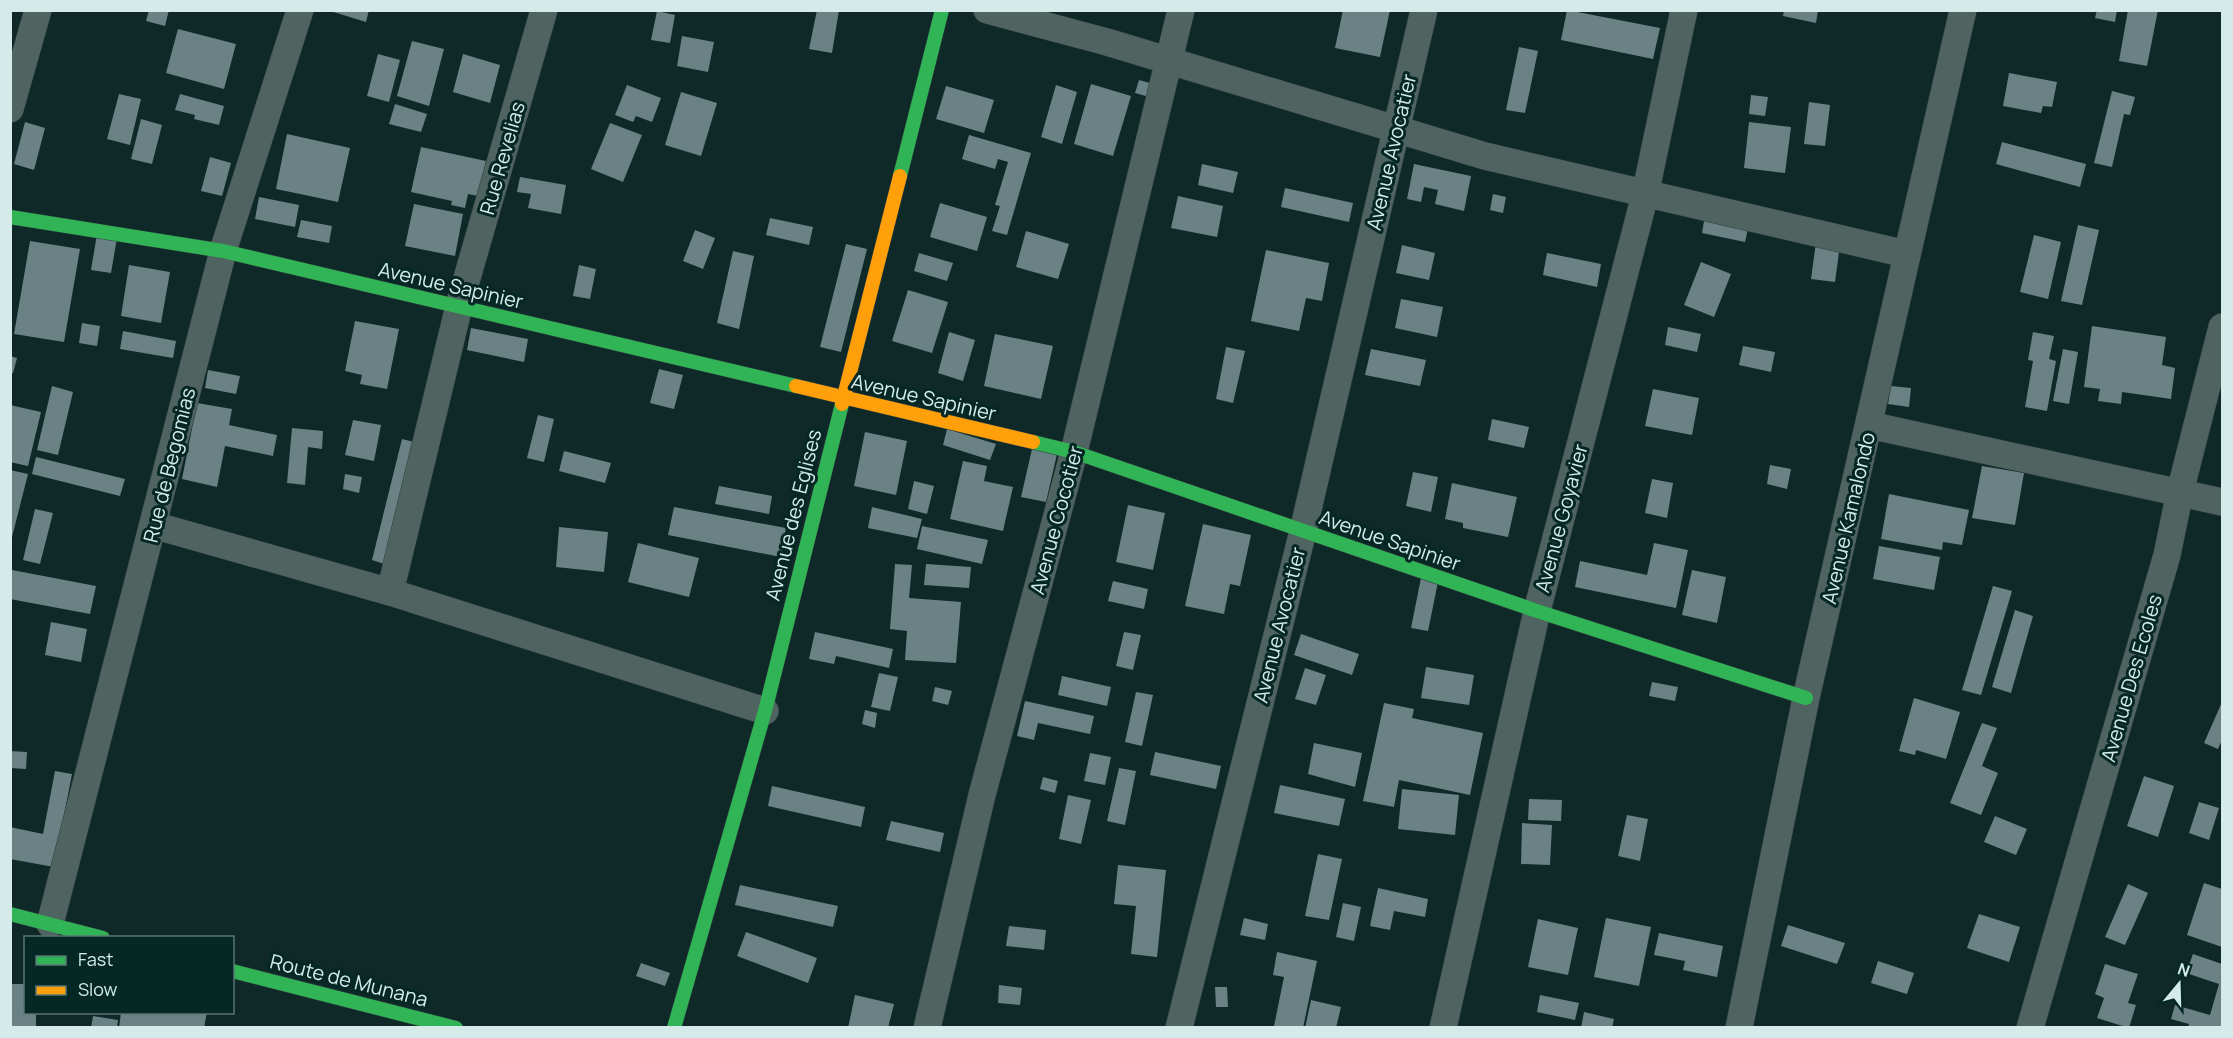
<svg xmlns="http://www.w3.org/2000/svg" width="2233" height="1038" viewBox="0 0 2233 1038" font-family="Manrope,sans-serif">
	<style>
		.building { fill: #6a8284 }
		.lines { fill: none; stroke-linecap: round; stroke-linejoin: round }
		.street-casing { stroke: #304140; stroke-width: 28 }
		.fast-casing { stroke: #304140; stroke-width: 15 }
		.slow-casing { stroke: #304140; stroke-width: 15 }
		.street { stroke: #4f6361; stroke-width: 27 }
		.fast { stroke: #30b455; stroke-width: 14 }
		.slow { stroke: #ff9f0a; stroke-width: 14 }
		.labels { text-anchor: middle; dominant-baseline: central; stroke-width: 6; stroke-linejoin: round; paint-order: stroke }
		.street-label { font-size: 20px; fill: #d5ebe9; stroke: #052825 }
	</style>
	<rect width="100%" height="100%" fill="#0e2927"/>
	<!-- building -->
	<g class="building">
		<polygon points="149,10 169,10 165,26 146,21"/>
		<polygon points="327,10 369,10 366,22"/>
		<polygon points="817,10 839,10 832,53 809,49"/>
		<polygon points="1343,10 1390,10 1380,57 1335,48"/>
		<polygon points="1567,10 1660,28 1653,59 1561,40"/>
		<polygon points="1784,10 1818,10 1816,23 1783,16"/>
		<polygon points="2097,10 2117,10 2115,22 2095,18"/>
		<polygon points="2128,10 2158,10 2147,66 2119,61"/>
		<polygon points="657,11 675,15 670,43 651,40"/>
		<polygon points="178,29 236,44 224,89 166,73"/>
		<polygon points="682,36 714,42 708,72 677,66"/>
		<polygon points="412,41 444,49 429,106 397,96"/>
		<polygon points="1519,47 1538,51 1525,113 1506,110"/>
		<polygon points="378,54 400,60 389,102 367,96"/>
		<polygon points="463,54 500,65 490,103 453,92"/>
		<polygon points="2009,73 2057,82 2052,107 2043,106 2041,113 2003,106"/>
		<polygon points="1139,80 1157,85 1153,98 1135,93"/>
		<polygon points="1091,84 1131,96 1113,156 1074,144"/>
		<polygon points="627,85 661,98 652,122 636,116 633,122 615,115"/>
		<polygon points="1056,85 1077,92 1062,144 1041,137"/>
		<polygon points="946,86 994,100 984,133 936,119"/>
		<polygon points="2112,91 2135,97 2130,115 2124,114 2112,167 2094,163"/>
		<polygon points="681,92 717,103 701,156 665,145"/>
		<polygon points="119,94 141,99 130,145 107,139"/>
		<polygon points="180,94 224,106 219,125 194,119 195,115 175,110"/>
		<polygon points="1751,95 1768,97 1765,116 1749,114"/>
		<polygon points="1809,102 1830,105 1825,146 1804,144"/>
		<polygon points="395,104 427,114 421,132 389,124"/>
		<polygon points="141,119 162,125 152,164 131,159"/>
		<polygon points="25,122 45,128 34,170 14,164"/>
		<polygon points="1749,122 1791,127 1785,173 1744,168"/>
		<polygon points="610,123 642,135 623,182 591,169"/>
		<polygon points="287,134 350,148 338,202 276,189"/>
		<polygon points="969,135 1031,153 1007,235 992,231 1000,206 995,205 1008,162 998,159 995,169 962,159"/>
		<polygon points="2002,142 2086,164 2080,187 1996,164"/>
		<polygon points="421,147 486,161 478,196 468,194 465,208 451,205 452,201 411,192"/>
		<polygon points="210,157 231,163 222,196 201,191"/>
		<polygon points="1202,164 1238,172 1233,193 1198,185"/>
		<polygon points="1414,164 1471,176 1464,211 1435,204 1438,190 1424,187 1421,202 1407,199"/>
		<polygon points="520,177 566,185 561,214 528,208 531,194 517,192"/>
		<polygon points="1285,188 1353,203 1349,222 1281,207"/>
		<polygon points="1493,194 1506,197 1503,213 1490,210"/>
		<polygon points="1178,196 1223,206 1217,237 1171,228"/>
		<polygon points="259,197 299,205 295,227 255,219"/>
		<polygon points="940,203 987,217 977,251 930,237"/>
		<polygon points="414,204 463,214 455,256 405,246"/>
		<polygon points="1705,215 1749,224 1745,242 1702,233"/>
		<polygon points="770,218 813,227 809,245 766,235"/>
		<polygon points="301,220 332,226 329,243 297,237"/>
		<polygon points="2078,225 2099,230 2082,305 2061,301"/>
		<polygon points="695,230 715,238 703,269 683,261"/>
		<polygon points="1026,231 1069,244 1058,279 1016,267"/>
		<polygon points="97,234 117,238 111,273 91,270"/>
		<polygon points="2034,235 2061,242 2048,299 2020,292"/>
		<polygon points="30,241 80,249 64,342 14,334"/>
		<polygon points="1816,242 1840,245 1835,282 1811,279"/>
		<polygon points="846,244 867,249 841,352 820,347"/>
		<polygon points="1402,245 1435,253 1429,280 1396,273"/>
		<polygon points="1266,250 1329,263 1322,301 1306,298 1299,331 1251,321"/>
		<polygon points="733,251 754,256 739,329 717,323"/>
		<polygon points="919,253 953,263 947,281 914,271"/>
		<polygon points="1547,253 1601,264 1597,287 1543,275"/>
		<polygon points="1701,262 1731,274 1714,317 1684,305"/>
		<polygon points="129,265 170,272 161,323 121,316"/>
		<polygon points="579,265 596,269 590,299 573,296"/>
		<polygon points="908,290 948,302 932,353 892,341"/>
		<polygon points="1401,299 1443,307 1437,337 1395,328"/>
		<polygon points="355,321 399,329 387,389 360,384 362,375 345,371"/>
		<polygon points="82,323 100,326 97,346 79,343"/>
		<polygon points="2092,326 2166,337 2162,365 2175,368 2171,399 2122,392 2121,404 2098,401 2100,389 2084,387"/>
		<polygon points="1668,327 1701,334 1697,352 1665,345"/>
		<polygon points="471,328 528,339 524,362 467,350"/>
		<polygon points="123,331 176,341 173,358 120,349"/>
		<polygon points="949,332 975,340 963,381 938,373"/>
		<polygon points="2033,332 2054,336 2049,359 2056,361 2047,411 2025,407 2033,361 2028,360"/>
		<polygon points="995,334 1053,346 1041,399 984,386"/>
		<polygon points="1743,346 1775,352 1771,372 1739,365"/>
		<polygon points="1226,347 1245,351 1233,403 1216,399"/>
		<polygon points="1371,349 1426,360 1420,386 1365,375"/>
		<polygon points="2063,349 2078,352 2069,404 2053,401"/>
		<polygon points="10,356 17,358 13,373 10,373"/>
		<polygon points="659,369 683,375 674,409 650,403"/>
		<polygon points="208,370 240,376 236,394 205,388"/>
		<polygon points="52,386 73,392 58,455 37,450"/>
		<polygon points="1891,386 1911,388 1909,407 1888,404"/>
		<polygon points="1653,389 1699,398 1692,435 1645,426"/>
		<polygon points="197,403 232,409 229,425 277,435 273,456 225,446 217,487 182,479"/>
		<polygon points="10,405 41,412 28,466 10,462"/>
		<polygon points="538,415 554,419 544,462 527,458"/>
		<polygon points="1492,419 1529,427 1524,448 1488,440"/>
		<polygon points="353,420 381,425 374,461 345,455"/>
		<polygon points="292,428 323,431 322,449 308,447 305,485 287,483"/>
		<polygon points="947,429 996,444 990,460 943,445"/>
		<polygon points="865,432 907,441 896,495 854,486"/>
		<polygon points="402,439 418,443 387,565 372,560"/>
		<polygon points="1032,449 1057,454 1046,502 1021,497"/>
		<polygon points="564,451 611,463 605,483 559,471"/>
		<polygon points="36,457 125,479 120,496 32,474"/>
		<polygon points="963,461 987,466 984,481 1013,487 1003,531 950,519"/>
		<polygon points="1770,465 1791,469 1787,489 1767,484"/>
		<polygon points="1982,466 2024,473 2015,525 1972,518"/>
		<polygon points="10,470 28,474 11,541 10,541"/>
		<polygon points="1413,472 1438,477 1431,512 1406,506"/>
		<polygon points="345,474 362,477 359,493 343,489"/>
		<polygon points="1652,479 1673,483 1667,518 1645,513"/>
		<polygon points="914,481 934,486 927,514 908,509"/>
		<polygon points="1452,483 1517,497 1508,537 1463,528 1463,523 1445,519"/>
		<polygon points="719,486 772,496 769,514 715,504"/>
		<polygon points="1889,494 1969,510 1962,545 1943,542 1942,550 1881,539"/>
		<polygon points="1128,505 1165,513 1153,570 1116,562"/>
		<polygon points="674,507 786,528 781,557 668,535"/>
		<polygon points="872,507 922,519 917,538 868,528"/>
		<polygon points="35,509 53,513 40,564 23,560"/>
		<polygon points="1203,524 1251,535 1240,586 1230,584 1224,614 1185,606"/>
		<polygon points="922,526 988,540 982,564 917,549"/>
		<polygon points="559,527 608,532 604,572 556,567"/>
		<polygon points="638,543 699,558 689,597 628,582"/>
		<polygon points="1654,543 1688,550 1676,608 1575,587 1580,561 1647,575"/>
		<polygon points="1879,546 1940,557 1934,590 1873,579"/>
		<polygon points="895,564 912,565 909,598 961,602 956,663 905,660 907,631 890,629"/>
		<polygon points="926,564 971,567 969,588 924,585"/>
		<polygon points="12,570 96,586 90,614 10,599"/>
		<polygon points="1692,570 1726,577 1717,623 1682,615"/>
		<polygon points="1421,578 1438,582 1428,631 1411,628"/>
		<polygon points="1113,581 1148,589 1144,609 1108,601"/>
		<polygon points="1993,586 2012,591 1981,695 1962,690"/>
		<polygon points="2015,610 2033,616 2011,693 1992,687"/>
		<polygon points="51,622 87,629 81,662 45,655"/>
		<polygon points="815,632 893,649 889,668 836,656 834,664 809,659"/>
		<polygon points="1124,632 1141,635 1133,670 1116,666"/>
		<polygon points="1301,634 1359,654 1352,675 1294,655"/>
		<polygon points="1426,667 1474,675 1469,705 1421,698"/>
		<polygon points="1305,668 1326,675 1316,705 1295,699"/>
		<polygon points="879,673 898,677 890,711 871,707"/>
		<polygon points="1062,676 1111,687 1107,706 1058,695"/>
		<polygon points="1652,682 1678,687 1675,701 1649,696"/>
		<polygon points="935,687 952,691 948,705 932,701"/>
		<polygon points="1136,692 1153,695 1142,746 1125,742"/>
		<polygon points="1914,698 1960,712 1946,759 1916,750 1915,755 1899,751"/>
		<polygon points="1025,701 1094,716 1090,734 1038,723 1034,740 1017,736"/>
		<polygon points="2222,702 2222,740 2218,749 2204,743"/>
		<polygon points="1384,703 1414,709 1412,718 1483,733 1470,795 1399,780 1394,807 1363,801"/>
		<polygon points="865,710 877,713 875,728 862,724"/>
		<polygon points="1982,723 1997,728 1982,766 1998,773 1981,815 1950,803"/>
		<polygon points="1314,743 1362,753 1355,787 1308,774"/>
		<polygon points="10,751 27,752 26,769 10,768"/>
		<polygon points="1155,752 1221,766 1216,789 1150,775"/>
		<polygon points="1090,753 1111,757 1105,785 1084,781"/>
		<polygon points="1119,768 1136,771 1125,825 1107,821"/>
		<polygon points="55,771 72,774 54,867 10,859 10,827 43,834"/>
		<polygon points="2144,776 2174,786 2158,837 2127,826"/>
		<polygon points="1043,777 1058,781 1055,793 1040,789"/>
		<polygon points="1280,785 1345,799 1339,826 1274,813"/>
		<polygon points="772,786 865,807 861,827 768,806"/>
		<polygon points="1402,789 1459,795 1455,835 1398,829"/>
		<polygon points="1068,795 1091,800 1081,844 1059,839"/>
		<polygon points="1529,799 1562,800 1561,821 1528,820"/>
		<polygon points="2199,802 2219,808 2209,840 2189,833"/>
		<polygon points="1627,815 1648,819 1640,861 1618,856"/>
		<polygon points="1995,816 2027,829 2016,855 1984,842"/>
		<polygon points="891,821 944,833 940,852 886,840"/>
		<polygon points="1522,823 1552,825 1550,865 1521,864"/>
		<polygon points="1318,854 1342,859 1329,920 1305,916"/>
		<polygon points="1118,865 1166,870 1157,957 1131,954 1136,906 1114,904"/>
		<polygon points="2204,883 2222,889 2222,947 2187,935"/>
		<polygon points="2128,884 2148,893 2125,945 2105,937"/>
		<polygon points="740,885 838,906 833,927 735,905"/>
		<polygon points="1378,888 1428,899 1425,917 1394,911 1390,930 1370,926"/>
		<polygon points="1343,903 1361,907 1354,941 1336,937"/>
		<polygon points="1979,914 2020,927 2009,962 1967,948"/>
		<polygon points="1244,918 1268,924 1265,940 1240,935"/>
		<polygon points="1606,918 1651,927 1639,986 1594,977"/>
		<polygon points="1538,919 1578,928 1568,975 1528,967"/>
		<polygon points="1788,925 1845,943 1837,964 1781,946"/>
		<polygon points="1009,926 1046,930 1044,950 1006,946"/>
		<polygon points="746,932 817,958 808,983 737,956"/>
		<polygon points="1659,933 1723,946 1717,977 1683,970 1685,961 1654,955"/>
		<polygon points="1277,952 1317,961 1303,1028 1274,1026 1284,977 1273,975"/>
		<polygon points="2193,954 2222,964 2222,1028 2188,1028 2189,1024 2171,1019 2175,1005 2210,1015 2219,984 2186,973"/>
		<polygon points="1878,961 1914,973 1907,994 1871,983"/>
		<polygon points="641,963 670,973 665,986 636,976"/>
		<polygon points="2105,964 2138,974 2128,1003 2136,1005 2129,1028 2097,1018 2104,998 2095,994"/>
		<polygon points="10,984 26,984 26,1012 36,1012 36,1028 10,1028"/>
		<polygon points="999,985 1022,988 1020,1005 998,1003"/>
		<polygon points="1215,987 1227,987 1228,1007 1216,1007"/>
		<polygon points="855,995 894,1004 888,1028 848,1028"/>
		<polygon points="1540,995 1579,1003 1575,1020 1537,1012"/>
		<polygon points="1311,1000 1341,1007 1336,1028 1305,1028"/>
		<polygon points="121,1012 207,1012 204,1028 119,1028"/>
		<polygon points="1584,1012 1614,1019 1612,1028 1581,1028"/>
		<polygon points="93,1016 118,1020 117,1028 91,1028"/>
	</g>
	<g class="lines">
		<!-- street casing -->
		<g class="street-casing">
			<g id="street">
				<polyline points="987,10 1107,42 1485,156 1906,254"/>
				<polyline points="10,109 38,10"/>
				<polyline points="1869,425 2222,502"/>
				<polyline points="153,525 390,592 765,711"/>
				<polyline points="390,592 459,306 544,10"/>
				<polyline points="50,924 223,251 300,10"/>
				<polyline points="927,1028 982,795 1074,452 1181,10"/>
				<polyline points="1179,1028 1303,531 1424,10"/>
				<polyline points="1443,1028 1537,611 1645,195 1684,10"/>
				<polyline points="1739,1028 1806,698 1963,10"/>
				<polyline points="2030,1028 2167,555 2180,492 2222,327"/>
			</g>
		</g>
		<!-- fast casing -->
		<g class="fast-casing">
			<g id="fast">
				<polyline points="900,176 942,10"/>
				<polyline points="10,217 223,251 796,386"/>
				<polyline points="1033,442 1074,452 1537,611 1806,698"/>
				<polyline points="10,914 103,938"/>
				<polyline points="232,971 456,1028"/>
				<polyline points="674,1028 765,711 842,404"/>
			</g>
		</g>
		<!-- slow casing -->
		<g class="slow-casing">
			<g id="slow">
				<polyline points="796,386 1033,442"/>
				<polyline points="842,404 900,176"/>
			</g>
		</g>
		<!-- street -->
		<use href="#street" class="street"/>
		<!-- fast -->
		<use href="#fast" class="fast"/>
		<!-- slow -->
		<use href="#slow" class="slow"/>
	</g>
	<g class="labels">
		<!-- street labels -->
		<g class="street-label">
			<text transform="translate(1391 152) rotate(-77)">Avenue Avocatier</text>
			<text transform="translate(502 158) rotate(-74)">Rue Revelias</text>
			<text transform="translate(451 285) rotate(13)">Avenue Sapinier</text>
			<text transform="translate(924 397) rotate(13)">Avenue Sapinier</text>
			<text transform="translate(169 465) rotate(-76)">Rue de Begomias</text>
			<text transform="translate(793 515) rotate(-76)">Avenue des Eglises</text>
			<text transform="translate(1561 518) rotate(-75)">Avenue Goyavier</text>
			<text transform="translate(1848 518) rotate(-77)">Avenue Kamalondo</text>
			<text transform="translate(1056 520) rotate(-75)">Avenue Cocotier</text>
			<text transform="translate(1390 540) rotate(19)">Avenue Sapinier</text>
			<text transform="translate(1279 625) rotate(-76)">Avenue Avocatier</text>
			<text transform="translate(2131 678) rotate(-74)">Avenue Des Ecoles</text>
			<text transform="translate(349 980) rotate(14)">Route de Munana</text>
		</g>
	</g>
	<!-- border -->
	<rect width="2233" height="1038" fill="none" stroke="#d5ebe9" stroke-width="24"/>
	<!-- legend -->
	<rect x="24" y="936" width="210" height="78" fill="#052825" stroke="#587673" stroke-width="1.5"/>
	<rect x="36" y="956" width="30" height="9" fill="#30b455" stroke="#587673" stroke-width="1.5"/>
	<text x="78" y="966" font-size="18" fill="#d5ebe9">Fast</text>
	<rect x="36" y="986" width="30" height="9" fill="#ff9f0a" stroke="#587673" stroke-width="1.5"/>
	<text x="78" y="996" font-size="18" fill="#d5ebe9">Slow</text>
	<!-- north arrow -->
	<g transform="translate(2179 984) rotate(19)" stroke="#052825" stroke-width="4.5" paint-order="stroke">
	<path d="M0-4.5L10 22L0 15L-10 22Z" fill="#d5ebe9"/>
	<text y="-9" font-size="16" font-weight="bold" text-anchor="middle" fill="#d5ebe9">N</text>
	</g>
</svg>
